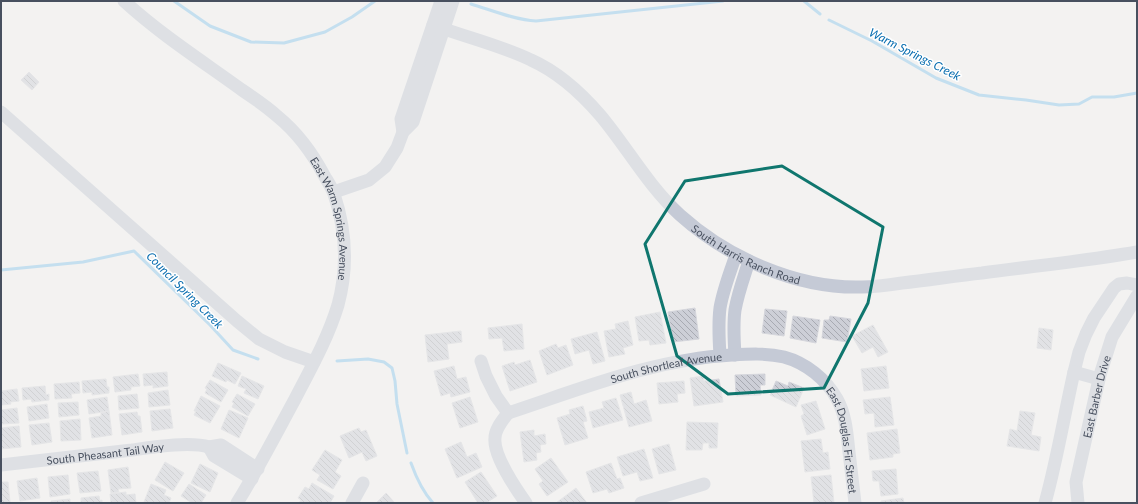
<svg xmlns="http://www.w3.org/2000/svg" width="1138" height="504" viewBox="0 0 1138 504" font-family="Lato,sans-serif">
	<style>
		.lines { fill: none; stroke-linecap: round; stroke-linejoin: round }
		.stream { stroke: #8dc7ee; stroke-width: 3 }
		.building { fill: url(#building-back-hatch); stroke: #d5d6dc }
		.minor { stroke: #c5cad6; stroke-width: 13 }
		.marked { fill: none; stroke: #0f766e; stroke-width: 3; stroke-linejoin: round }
		.labels { text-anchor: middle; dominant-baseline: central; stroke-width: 3; stroke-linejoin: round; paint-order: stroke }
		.street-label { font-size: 11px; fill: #48505f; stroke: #fff }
		.water-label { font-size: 12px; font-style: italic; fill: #0a6eb0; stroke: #fff }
	</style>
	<defs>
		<pattern id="building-back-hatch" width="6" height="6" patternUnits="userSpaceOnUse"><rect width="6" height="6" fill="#cdcfd7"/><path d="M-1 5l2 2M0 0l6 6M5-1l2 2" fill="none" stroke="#a8aab2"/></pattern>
	</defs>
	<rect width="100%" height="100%" fill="#f3f2f1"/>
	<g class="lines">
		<!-- stream -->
		<g class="stream">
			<polyline points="174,1 210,26 251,42 284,43 325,32 352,17 375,1"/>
			<polyline points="804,1 820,14"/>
			<path d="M471 4C491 10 515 20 536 21L723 1"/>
			<polyline points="829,20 872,41 936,78 979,95 1026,100 1059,105 1079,104 1092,97 1114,97 1137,93"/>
			<polyline points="1,270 83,262 134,251 210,325 233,350 258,359"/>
			<polyline points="337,361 368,359 384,362 392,368 395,381 397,404 407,453"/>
			<path d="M411 463C416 477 423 492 433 503"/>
		</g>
	</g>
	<!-- building -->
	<g class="building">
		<polygon points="29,72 39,82 32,90 21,80"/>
		<polygon points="695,308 699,339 673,342 668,312"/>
		<polygon points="765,309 787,311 784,336 762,333"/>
		<polygon points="660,312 666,343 650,345 649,340 639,341 635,317"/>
		<polygon points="793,316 820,320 816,343 790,338"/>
		<polygon points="830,316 851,319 847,342 822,338 824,320 829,320"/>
		<polygon points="628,321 633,345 623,348 625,354 609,357 604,331 616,329 615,324"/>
		<polygon points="522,324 524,349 504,351 502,338 489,339 488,328"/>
		<polygon points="873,325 888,352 878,357 873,347 862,353 852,336"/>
		<polygon points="1039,328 1053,330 1051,350 1037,348"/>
		<polygon points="461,331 462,342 447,344 449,359 428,362 425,335"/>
		<polygon points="597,332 605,361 593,364 589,350 575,354 571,339"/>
		<polygon points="556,344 558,348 566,345 573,365 547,375 539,351"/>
		<polygon points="530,360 537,382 510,391 502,366 514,362 515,365"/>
		<polygon points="218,363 241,373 235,384 227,380 226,382 212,376"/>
		<polygon points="454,366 457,379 466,377 470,392 451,397 450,393 441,396 434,371"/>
		<polygon points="886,366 889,388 864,391 861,369"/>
		<polygon points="167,372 168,386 153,388 153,385 144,386 143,374"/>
		<polygon points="138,374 140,386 131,387 131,390 115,392 113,377"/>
		<polygon points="765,374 765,385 760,385 761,395 736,396 735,375"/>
		<polygon points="242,376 264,386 258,399 244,393 246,389 238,386"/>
		<polygon points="703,376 704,381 719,379 723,402 694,406 690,378"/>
		<polygon points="106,379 107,387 109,387 109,393 92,395 92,392 83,393 82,381"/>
		<polygon points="210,380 228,390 221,402 205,393 207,389 205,388"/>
		<polygon points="684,381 685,393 677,394 678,402 659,404 657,383"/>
		<polygon points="776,381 788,386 789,382 804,388 796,407 770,395"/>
		<polygon points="79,382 80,393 71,394 72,398 55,399 54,384"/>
		<polygon points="45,386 46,395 49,394 49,400 32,402 31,399 23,400 22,388"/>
		<polygon points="17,389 19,401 10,402 11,404 1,405 1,391"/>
		<polygon points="168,390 170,405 149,407 148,393"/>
		<polygon points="631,392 634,404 646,400 652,421 629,427 620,395"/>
		<polygon points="137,394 139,408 119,410 118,396"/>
		<polygon points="237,394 255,404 248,416 232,407 234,403 232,402"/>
		<polygon points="201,396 220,406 210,423 194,415 196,411 194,411"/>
		<polygon points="107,397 109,411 89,414 87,400"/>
		<polygon points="470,397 478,422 460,428 452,403"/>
		<polygon points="890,397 894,425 875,427 874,413 865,414 863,400"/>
		<polygon points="616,398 623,420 593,428 589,412 604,408 602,402"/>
		<polygon points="816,401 825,429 807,435 801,416 804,414 801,405"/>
		<polygon points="78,402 79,415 59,417 58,403"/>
		<polygon points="47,404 49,418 29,421 27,407"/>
		<polygon points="583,406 587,421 583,422 588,438 565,445 557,418 570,414 569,410"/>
		<polygon points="17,408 19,423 1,424 1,410"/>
		<polygon points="170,409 173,428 152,431 150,411"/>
		<polygon points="229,410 248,418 239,438 221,429"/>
		<polygon points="109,411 112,435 92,438 89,418 101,416 101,413"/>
		<polygon points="1020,411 1035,413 1031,435 1041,437 1039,451 1007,446 1010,429 1017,431"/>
		<polygon points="137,412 138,416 140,416 142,432 122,435 119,414"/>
		<polygon points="80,419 81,440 61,441 60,421"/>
		<polygon points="687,422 718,423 717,448 709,448 709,443 703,443 702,450 686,450"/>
		<polygon points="49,423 52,442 32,445 29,425"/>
		<polygon points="19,426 21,447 1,449 1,428"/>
		<polygon points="359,428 361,432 366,430 377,456 366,461 362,452 349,458 340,436"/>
		<polygon points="897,429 900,453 893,454 893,457 870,460 867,433"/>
		<polygon points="534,430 534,436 545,434 546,444 540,445 541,452 536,453 537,460 524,462 520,432"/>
		<polygon points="821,439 823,453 828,452 830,469 805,472 801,441"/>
		<polygon points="461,442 467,457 476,453 482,467 457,478 445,449"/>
		<polygon points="669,444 676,470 659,474 652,449"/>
		<polygon points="644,449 653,478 640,481 637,472 623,476 617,457"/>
		<polygon points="325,450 342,460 335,472 341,476 333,489 317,480 320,475 312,470"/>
		<polygon points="551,458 568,482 547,496 539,484 543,481 535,469"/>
		<polygon points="165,462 184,473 173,491 155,480"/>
		<polygon points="611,463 617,479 620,478 624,488 609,493 607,489 593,493 586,472"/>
		<polygon points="200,464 218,473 210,492 191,483"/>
		<polygon points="128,467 131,488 118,489 119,492 111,493 108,470"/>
		<polygon points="896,469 898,494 881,496 879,481 873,481 872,471"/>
		<polygon points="98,471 101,491 80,493 77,473"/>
		<polygon points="481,472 497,496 486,503 478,503 465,482"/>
		<polygon points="68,475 70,494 50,497 48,477"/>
		<polygon points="831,475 834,503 814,503 811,477"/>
		<polygon points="37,478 40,498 20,501 17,481"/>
		<polygon points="1,482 8,482 10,502 1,503"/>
		<polygon points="312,483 334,496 330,503 322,502 321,503 299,503 301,500 298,498 305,487 309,489"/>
		<polygon points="151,484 166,490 164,495 171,498 169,503 144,502"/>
		<polygon points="189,484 206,495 201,503 192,503 181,496"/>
		<polygon points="576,488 587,503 556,503"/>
		<polygon points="126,492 126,495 135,494 136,503 111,503 110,494"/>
		<polygon points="386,493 394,502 392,503 376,503"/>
		<polygon points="99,496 100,501 102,500 102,503 81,503 81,498"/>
		<polygon points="903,498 904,503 881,503 881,501"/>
		<polygon points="70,499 70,503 51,503 51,501"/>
	</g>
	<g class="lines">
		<!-- minor -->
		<g class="minor">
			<path id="s1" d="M124 1C160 34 202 61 242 90 254 98 266 106 277 116 298 133 313 154 325 177 328 182 332 188 334 194 346 230 348 268 338 305 328 338 311 368 295 399 276 434 258 469 237 503"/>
			<path id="s2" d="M433 25C465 37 500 45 531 60 558 72 581 93 600 115 627 147 648 186 680 215 728 258 797 289 862 287 876 287 889 285 902 283 929 280 955 276 982 273 1034 266 1086 261 1137 252"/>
			<polyline points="1,112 237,321 259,339 285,352 314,362"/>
			<polyline points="403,132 401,119 441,1"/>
			<polyline points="334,192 369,180 385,167 397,148 403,132 413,122 453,1"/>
			<path d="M720 355C719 340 718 324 720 308 723 290 730 272 736 255"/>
			<path d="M735 355C734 340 733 325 735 310 738 293 744 277 749 261"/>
			<polyline points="481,361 486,376 496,396 508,413"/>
			<polyline points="1074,372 1079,352 1086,334 1094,318 1114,288 1119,284 1127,283 1137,285"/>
			<path id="s3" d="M508 413C581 389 654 359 732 355 749 354 767 353 784 357 806 363 826 379 837 399 846 415 847 434 849 452 851 469 853 486 855 503"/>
			<path d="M508 413C502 421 495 429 495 438 493 455 516 489 526 503"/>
			<path id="s4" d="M1 465C45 460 89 455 132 450 153 447 190 441 209 447"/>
			<polyline points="252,479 214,456 209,447 221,445 258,469"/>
			<polyline points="352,503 363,483"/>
			<polyline points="641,503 704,484"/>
			<path d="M1045 503C1057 460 1064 416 1074 372L1099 379"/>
			<path id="s5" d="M1078 503 1076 482 1100 375 1112 337 1137 296"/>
		</g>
	</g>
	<!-- marked area -->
	<path d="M0 0H1138V504H0ZM782 166 883 227 868 303 824 388 728 394 677 356 645 244 685 181Z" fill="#f3f2f1" fill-opacity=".55" fill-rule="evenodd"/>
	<path class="marked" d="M782 166 883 227 868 303 824 388 728 394 677 356 645 244 685 181Z"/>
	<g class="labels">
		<!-- street labels -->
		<g class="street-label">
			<text stroke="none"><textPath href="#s1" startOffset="312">East Warm Springs Avenue</textPath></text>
			<text stroke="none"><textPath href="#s2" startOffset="399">South Harris Ranch Road</textPath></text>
			<text stroke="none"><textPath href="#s3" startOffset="165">South Shortleaf Avenue</textPath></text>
			<text stroke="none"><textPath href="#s5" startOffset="109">East Barber Drive</textPath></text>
			<text stroke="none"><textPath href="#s3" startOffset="395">East Douglas Fir Street</textPath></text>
			<text stroke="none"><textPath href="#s4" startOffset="105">South Pheasant Tail Way</textPath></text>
		</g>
		<!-- water labels -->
		<g class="water-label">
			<text transform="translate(915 54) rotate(27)">Warm Springs Creek</text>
			<text transform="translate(185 290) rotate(45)">Council Spring Creek</text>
		</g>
	</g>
	<!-- border -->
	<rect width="1138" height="504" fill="none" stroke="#48505f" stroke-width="4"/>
</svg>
